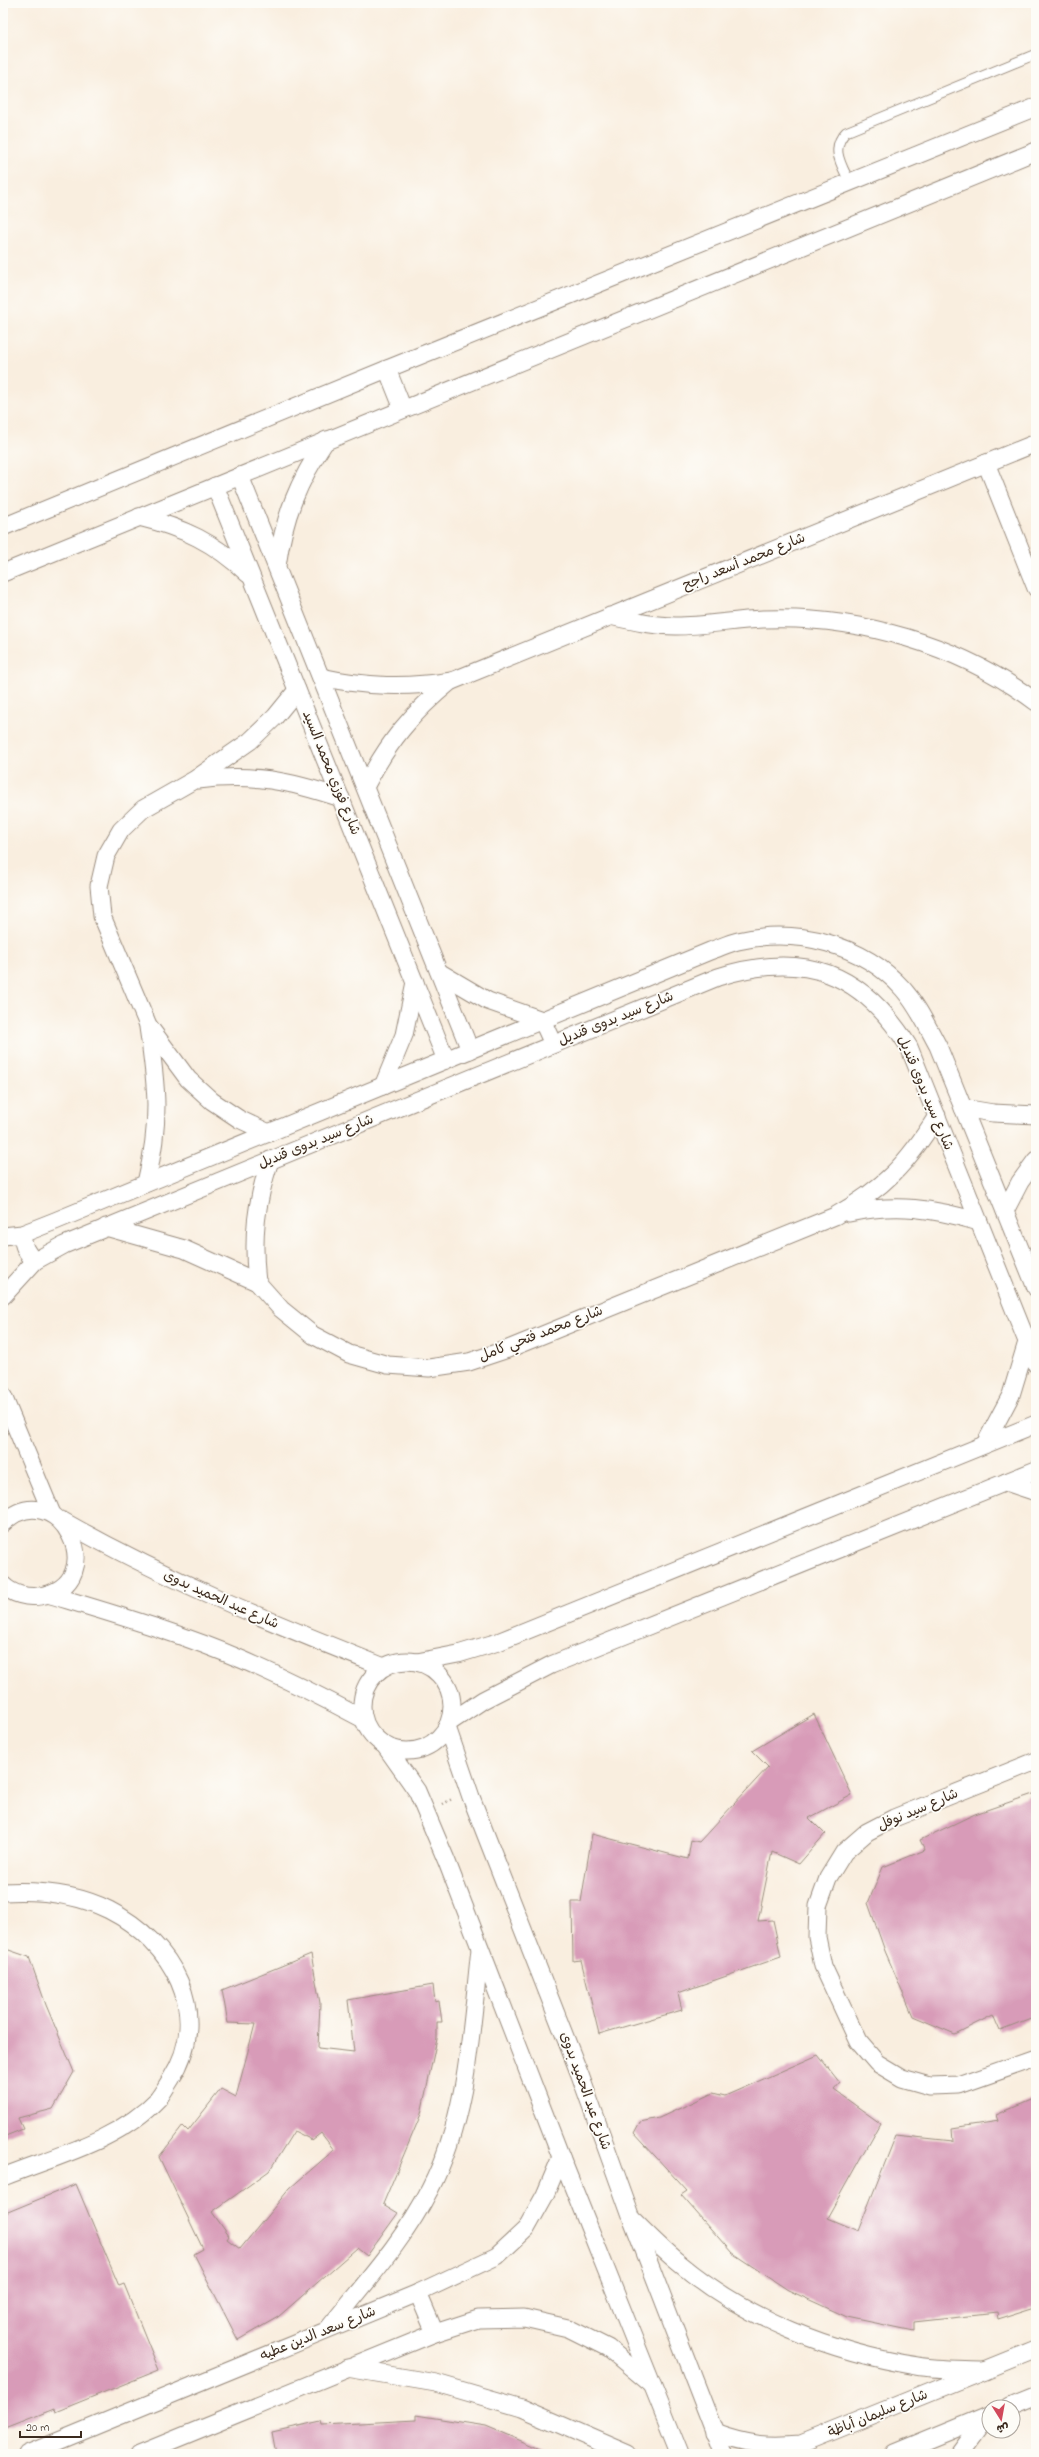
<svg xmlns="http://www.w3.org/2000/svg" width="1039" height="2457" viewBox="0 0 1039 2457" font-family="'Indie Flower','Playpen Sans Arabic',sans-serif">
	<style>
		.building { fill: #d89bb8; fill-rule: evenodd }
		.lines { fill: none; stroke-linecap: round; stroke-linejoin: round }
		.lane-casing { stroke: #9a8c7e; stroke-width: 11 }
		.street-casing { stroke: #9a8c7e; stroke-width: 19 }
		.path { stroke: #9a8c7e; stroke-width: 2.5; stroke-dasharray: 1 3; stroke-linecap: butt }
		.lane { stroke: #fff; stroke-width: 9 }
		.street { stroke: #fff; stroke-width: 17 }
		.labels { text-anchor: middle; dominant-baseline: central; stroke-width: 3.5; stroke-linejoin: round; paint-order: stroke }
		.street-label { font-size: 14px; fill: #3b2a1e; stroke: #fdfcf7 }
	</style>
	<rect width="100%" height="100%" fill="#fdfcf7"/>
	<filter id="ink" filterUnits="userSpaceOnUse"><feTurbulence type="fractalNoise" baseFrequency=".025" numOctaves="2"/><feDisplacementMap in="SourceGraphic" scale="8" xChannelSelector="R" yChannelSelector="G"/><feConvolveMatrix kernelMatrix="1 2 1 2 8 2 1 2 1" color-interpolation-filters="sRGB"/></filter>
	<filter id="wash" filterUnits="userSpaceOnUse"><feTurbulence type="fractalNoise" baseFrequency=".012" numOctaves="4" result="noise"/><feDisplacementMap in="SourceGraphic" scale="16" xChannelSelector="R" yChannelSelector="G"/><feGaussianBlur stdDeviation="0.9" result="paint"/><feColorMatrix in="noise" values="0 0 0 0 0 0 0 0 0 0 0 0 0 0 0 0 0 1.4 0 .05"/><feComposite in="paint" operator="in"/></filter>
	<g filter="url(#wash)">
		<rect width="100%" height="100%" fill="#f9eedf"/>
		<g id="blocks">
			<!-- building -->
			<g class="building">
				<polygon points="814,1714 852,1795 809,1818 825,1834 799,1864 772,1852 758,1921 773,1920 781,1957 678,1993 682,2010 599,2034 581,1960 573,1961 572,1902 581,1902 592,1834 688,1859 691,1840 699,1842 768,1767 752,1751"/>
				<polygon points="1036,1793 1036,2017 1000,2031 993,2015 955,2034 913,2016 885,1951 868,1903 883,1867 925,1850 920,1840 975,1814"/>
				<polygon points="3,1948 29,1957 46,2005 74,2072 53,2109 18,2118 23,2129 3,2137"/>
				<path d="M311 1954 320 2003 318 2048 354 2052 348 2000 433 1985 435 2002 439 2001 442 2022H437V2039L421 2114 383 2204 398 2213 367 2256 357 2248 278 2317 238 2340 194 2254 203 2249 159 2157 183 2126 188 2131 221 2089 236 2097 255 2024 228 2023 222 1990ZM294 2131 312 2140 321 2133 334 2150 290 2188 240 2249 227 2239 229 2236 212 2212 269 2171Z"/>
				<polygon points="818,2055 840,2083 834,2090 880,2123 827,2218 858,2231 896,2135 953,2141 952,2128 998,2121 996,2115 1036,2098 1036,2307 998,2319 997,2313 914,2322 914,2331 847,2317 788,2290 732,2253 681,2195 687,2191 634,2133 640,2122 659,2118 713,2093 725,2096"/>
				<polygon points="76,2184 119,2286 124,2284 159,2370 55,2412 54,2409 3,2429 3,2214"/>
				<polygon points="416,2415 486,2426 552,2454 276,2454 272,2432 321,2421 322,2425 416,2420"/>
			</g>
		</g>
	</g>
	<g filter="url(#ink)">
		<use href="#blocks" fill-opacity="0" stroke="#9a8c7e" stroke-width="1"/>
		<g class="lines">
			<!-- lane casing -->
			<g class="lane-casing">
				<path id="lane" d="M849 181C841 164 830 148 846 132L1036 54"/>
			</g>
			<!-- street casing -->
			<g class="street-casing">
				<g id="street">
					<polyline points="387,369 403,409"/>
					<polyline points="986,463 1036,588"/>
					<polyline points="240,476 470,1050"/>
					<polyline points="215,486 446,1060"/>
					<path d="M139 517C184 528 214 542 248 574"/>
					<polyline points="3,527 387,369 1036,107"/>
					<path d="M277 566C284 516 298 482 326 440"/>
					<polyline points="3,573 1036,151"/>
					<path d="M610 616C632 621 653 626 676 626 705 626 734 620 763 619 858 615 960 645 1036 702"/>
					<path d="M321 677C366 687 406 688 452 681L1036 443"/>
					<path d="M198 780C252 773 290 781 341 798"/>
					<path d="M365 787C388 742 412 713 451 681"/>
					<polyline points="439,972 488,1001 542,1020 553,1044"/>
					<polyline points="383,1086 404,1035 415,982"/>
					<polyline points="963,1108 993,1113 1036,1115"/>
					<polyline points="269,1133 239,1119 212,1101 188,1079 148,1025 102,916 99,886 106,856 121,830 143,809 194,780 250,741 275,717 297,690"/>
					<path d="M146 1183C161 1122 157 1088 148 1027"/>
					<polyline points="1005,1211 1020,1182 1036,1160"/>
					<path d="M849 1213C896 1203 933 1208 979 1222"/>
					<path d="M106 1227 184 1249 257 1282 281 1309 313 1335 349 1354 388 1365 429 1368 469 1362 508 1349 835 1216C884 1188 907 1164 937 1116"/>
					<path d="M22 1234C23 1246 26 1253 35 1261"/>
					<path d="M3 1236 22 1234 55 1221 710 951C719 948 729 943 738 941 796 927 863 944 903 989 918 1006 927 1026 938 1046L1036 1288"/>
					<path d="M257 1282C252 1237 256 1203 270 1160"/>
					<path d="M3 1296 35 1261 64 1245 718 977C804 950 862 972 909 1047L1036 1364"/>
					<polyline points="3,1396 52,1514"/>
					<polyline points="985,1444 1011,1395 1027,1342"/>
					<polyline points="1006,1482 1036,1492"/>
					<path d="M63 1521C167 1580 273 1623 384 1667"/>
					<path d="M3 1523C58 1471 115 1583 40 1596 27 1598 12 1594 3 1585"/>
					<path d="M48 1594C114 1614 180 1633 243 1660 284 1678 324 1698 363 1719"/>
					<circle cx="407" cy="1706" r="45"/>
					<polyline points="417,1662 458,1654 498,1642 1036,1424"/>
					<polyline points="450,1722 483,1700 551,1665 1036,1470"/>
					<polyline points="447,1727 471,1797 580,2075 632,2219 723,2454"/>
					<polyline points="386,1747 417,1791 447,1862 561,2157 680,2454"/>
					<polyline points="1036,1761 894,1818 867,1832 844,1852 828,1878 818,1906 817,1937 823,1966 858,2041 877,2063 902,2078 930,2086 959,2085 1036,2058"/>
					<path d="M3 1892C39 1890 75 1893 109 1910 172 1942 213 2013 171 2079 167 2085 163 2093 158 2099 118 2141 56 2156 3 2177"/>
					<path d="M635 2222C649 2236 664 2251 679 2263 746 2319 831 2352 917 2366 939 2370 962 2369 984 2370"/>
					<polyline points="418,2293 435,2333"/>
					<path d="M328 2329C364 2284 404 2241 430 2189 468 2116 471 2029 480 1949"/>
					<polyline points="347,2368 436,2383 522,2408 628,2454"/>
					<polyline points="1009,2407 1036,2396"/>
					<path d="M714 2433C746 2445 767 2447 801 2444L1036 2349"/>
					<polyline points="27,2454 418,2293 497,2256 526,2229 545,2195 561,2157"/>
					<polyline points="139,2454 435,2333 478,2319 524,2318 568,2328 608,2348 651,2384"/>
					<polyline points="894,2454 989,2415"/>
					<polyline points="959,2454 987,2416"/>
				</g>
			</g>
			<!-- path -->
			<polyline class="path" points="443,1804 452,1799"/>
			<!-- lane -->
			<use href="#lane" class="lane"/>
			<!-- street -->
			<use href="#street" class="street"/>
		</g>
	</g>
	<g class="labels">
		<!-- street labels -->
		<g class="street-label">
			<text transform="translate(744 562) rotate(-22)">شارع محمد أسعد راجح</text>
			<text transform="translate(331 773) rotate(68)">شارع فوزي محمد السيد</text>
			<text transform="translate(616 1019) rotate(-22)">شارع سيد بدوى قنديل</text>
			<text transform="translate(925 1093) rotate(67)">شارع سيد بدوى قنديل</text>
			<text transform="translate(316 1142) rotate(-22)">شارع سيد بدوى قنديل</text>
			<text transform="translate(541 1334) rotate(-21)">شارع محمد فتحي كامل</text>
			<text transform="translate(221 1600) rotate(24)">شارع عبد الحميد بدوى</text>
			<text transform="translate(918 1810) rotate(-23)">شارع سيد نوفل</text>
			<text transform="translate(585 2091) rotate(70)">شارع عبد الحميد بدوى</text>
			<text transform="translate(318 2334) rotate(-22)">شارع سعد الدين عطيه</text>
			<text transform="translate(878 2414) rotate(-22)">شارع سليمان أباظة</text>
		</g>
	</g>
	<!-- margin -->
	<rect width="1039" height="2457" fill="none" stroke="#fdfcf7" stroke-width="16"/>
	<!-- north arrow -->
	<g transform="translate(1001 2419) rotate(169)"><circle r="19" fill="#fdfcf7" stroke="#afa8a0"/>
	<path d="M0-3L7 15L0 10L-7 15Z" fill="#d1495b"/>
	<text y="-6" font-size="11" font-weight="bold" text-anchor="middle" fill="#3b2a1e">ش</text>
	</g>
	<!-- scale -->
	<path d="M20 2431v6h61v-6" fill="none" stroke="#3b2a1e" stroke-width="2"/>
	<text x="26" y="2431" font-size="12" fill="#3b2a1e" stroke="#fdfcf7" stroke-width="3" paint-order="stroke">20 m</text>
</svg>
